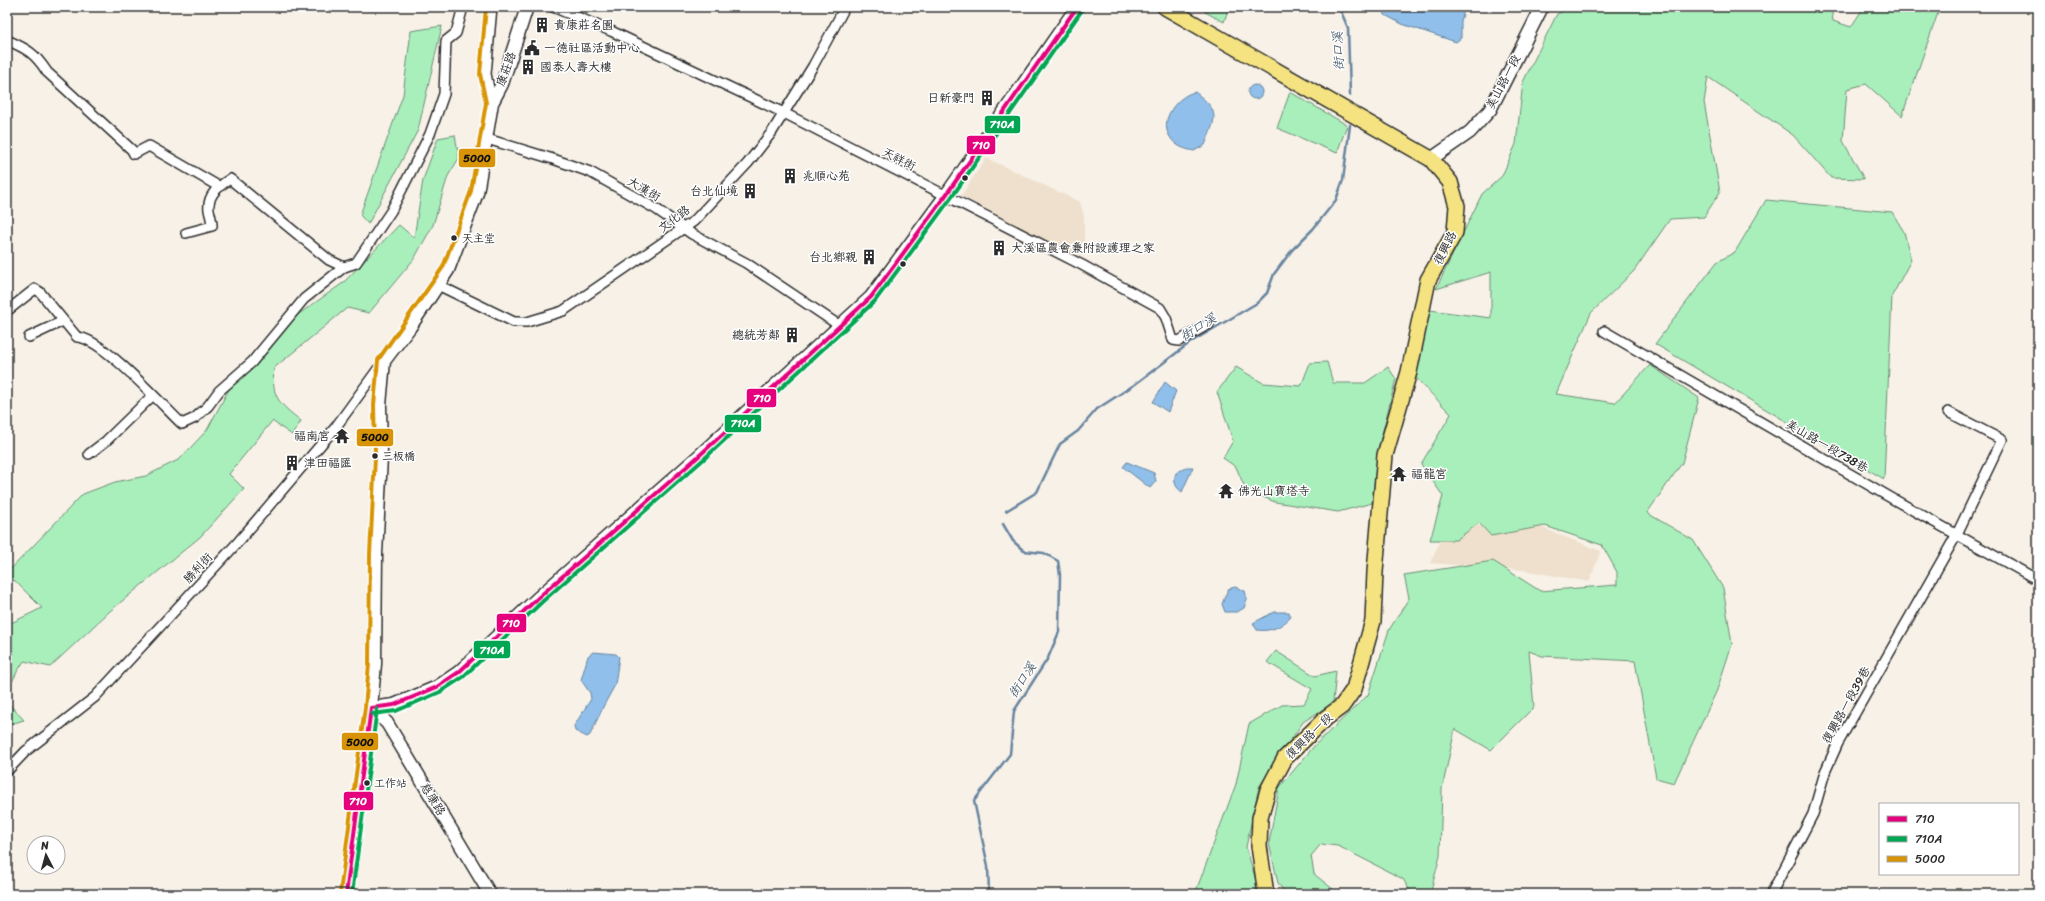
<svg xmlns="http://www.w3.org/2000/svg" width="2045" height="901" viewBox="0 0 2045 901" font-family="Sriracha,'LXGW WenKai TC',sans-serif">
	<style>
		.built { fill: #eee0cc }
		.green { fill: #a9efbb; stroke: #6a8d73 }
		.water { fill: #8fbfea; stroke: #67849e }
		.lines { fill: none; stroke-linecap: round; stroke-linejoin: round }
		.stream { stroke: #67849e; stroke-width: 2.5 }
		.minor-casing { stroke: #2b2b2b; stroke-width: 12 }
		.tertiary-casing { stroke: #2b2b2b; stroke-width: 15 }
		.primary-casing { stroke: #2b2b2b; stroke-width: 18 }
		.minor { stroke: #fff; stroke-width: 9 }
		.tertiary { stroke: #fff; stroke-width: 12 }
		.primary { stroke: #f5e382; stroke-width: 15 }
		.bus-1-casing { stroke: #fff; stroke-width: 7 }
		.bus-2-casing { stroke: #fff; stroke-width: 7 }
		.bus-3-casing { stroke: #fff; stroke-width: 7 }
		.bus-1 { stroke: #e5007d; stroke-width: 4 }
		.bus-2 { stroke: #00a651; stroke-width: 4 }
		.bus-3 { stroke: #d89406; stroke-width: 4 }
		.bus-dot { fill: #2b2b2b; stroke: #fff; stroke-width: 1.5 }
		.labels { text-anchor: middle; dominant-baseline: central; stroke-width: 3; stroke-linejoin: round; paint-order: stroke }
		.bus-label { font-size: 11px; fill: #2b2b2b; stroke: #fff; text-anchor: start }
		.poi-label { font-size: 12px; fill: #2b2b2b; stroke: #fff; text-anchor: start }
		.street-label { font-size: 12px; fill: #2b2b2b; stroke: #fff }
		.water-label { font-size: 13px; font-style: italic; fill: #4e5f6e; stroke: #fff }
		.line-badge { stroke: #fff; stroke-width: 1.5 }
		.badge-label { font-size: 11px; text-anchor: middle; font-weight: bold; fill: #fff }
		.pale-badge-label { font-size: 11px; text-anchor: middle; font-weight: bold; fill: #111 }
	</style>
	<rect width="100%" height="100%" fill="#f7f1e8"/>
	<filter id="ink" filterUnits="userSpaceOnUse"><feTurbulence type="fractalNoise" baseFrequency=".025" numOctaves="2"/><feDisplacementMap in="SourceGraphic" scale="8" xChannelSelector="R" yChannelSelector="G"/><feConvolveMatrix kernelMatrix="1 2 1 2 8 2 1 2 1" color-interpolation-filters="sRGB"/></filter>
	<g filter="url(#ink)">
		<!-- built -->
		<g class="built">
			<polygon points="986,158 1080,202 1084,216 1084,240 1079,258 961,196"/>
			<polygon points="1530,523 1601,551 1589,582 1523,570 1430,563 1446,528"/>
		</g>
		<!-- green -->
		<g class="green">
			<polygon points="1207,7 1229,7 1224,22 1205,12"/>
			<polygon points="1572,7 1831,7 1833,21 1851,27 1864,7 1940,7 1902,116 1866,84 1847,89 1843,141 1864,179 1831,178 1793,135 1708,77 1704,102 1720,192 1704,217 1670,219 1634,271 1591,313 1556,394 1615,403 1650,365 1699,398 1682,463 1647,513 1693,540 1723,588 1732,644 1717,690 1674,783 1656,778 1635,661 1542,656 1529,651 1534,707 1491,750 1455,729 1442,789 1440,856 1430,894 1412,894 1403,879 1338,846 1321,844 1311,856 1314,874 1339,894 1286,894 1278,883 1269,843 1279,788 1315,745 1368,695 1389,630 1409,598 1404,575 1493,561 1540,591 1617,585 1617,572 1602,545 1545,526 1491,536 1479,523 1456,540 1430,540 1443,496 1421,464 1451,414 1415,377 1430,310 1491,318 1491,272 1436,289 1482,194 1502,176 1516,144 1523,82 1557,14"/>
			<polygon points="442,26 418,130 368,224 360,215 403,95 411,31"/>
			<polygon points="1290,92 1347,125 1337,153 1277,128"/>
			<path d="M455 135 459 158 448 176 433 225 414 259 369 313 347 308 274 368C271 398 279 403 301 421L292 435 272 421 229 474 244 489 200 537 110 611 50 667 24 661 17 672 7 692V625L42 608 7 573 83 494 115 482 146 476 180 459 207 430 228 391 289 321 343 283 399 225 414 238 423 180 438 138Z"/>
			<polygon points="1766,200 1892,212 1904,232 1911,260 1892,296 1884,479 1655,344 1717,262 1735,252"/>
			<polygon points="1327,362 1333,383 1365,383 1388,367 1396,379 1378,450 1372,503 1338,512 1275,502 1246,490 1236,467 1223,458 1233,441 1217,392 1236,367 1263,383 1301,386 1310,363"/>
			<polygon points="1276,651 1315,676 1336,671 1333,703 1303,722 1259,787 1246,847 1260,894 1199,894 1196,891 1236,784 1249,724 1282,705 1304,704 1312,689 1267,662"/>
			<polygon points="7,702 24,720 7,725"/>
		</g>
		<!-- water -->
		<g class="water">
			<polygon points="1381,7 1465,7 1461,21 1461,38 1456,42 1402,24 1385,15"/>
			<circle cx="1255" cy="92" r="7"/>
			<path d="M1195 92C1221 112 1216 117 1205 145L1194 151C1184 149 1175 146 1170 137 1158 120 1178 95 1195 92Z"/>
			<polygon points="1165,382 1176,391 1168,412 1153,402"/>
			<polygon points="1127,462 1154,473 1156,481 1150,488 1123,467"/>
			<path d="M1187 467H1193L1182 492C1175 487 1173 481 1176 473Z"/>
			<polygon points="1235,587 1245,591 1247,599 1244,608 1237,612 1225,612 1222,604 1228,589"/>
			<path d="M1274 612H1289L1291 617C1281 627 1271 632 1257 630L1253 623Z"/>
			<polygon points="593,652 616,654 619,657 615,685 604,705 590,735 587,737 575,731 574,726 591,699 590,693 581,680 588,656"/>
		</g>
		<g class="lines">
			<!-- stream -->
			<g class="stream">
				<polyline points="1339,7 1348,28 1350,95"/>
				<polyline points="1006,511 1037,492 1060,444 1078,431 1097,409 1134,385 1191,342 1257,303 1267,293 1274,274 1292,250 1313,229 1336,200 1343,180 1350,125"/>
				<polyline points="989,894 988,866 974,801 1010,754 1014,711 1048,658 1059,632 1060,575 1058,561 1044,553 1024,551 1013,541 1003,524"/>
			</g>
			<!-- minor casing -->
			<g class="minor-casing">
				<g id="minor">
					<polyline points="553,7 611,31 784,113 1082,265 1160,308 1166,318 1173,340 1179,341 1209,324"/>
					<path d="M7 40C27 49 35 53 47 72L132 150 134 154 149 146 218 186"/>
					<polyline points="492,103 486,74 492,7"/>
					<polyline points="484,138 553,159 590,172 656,209 692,234 746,263 840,326"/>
					<path d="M186 233 212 226C212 220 210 215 209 210 207 195 219 186 230 179L329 260 344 267"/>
					<polyline points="438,285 514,322 527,322 563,311 694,221 748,163 772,132 813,66 845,7"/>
					<path d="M7 311 35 289 40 292 77 337C101 337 162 405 182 424L195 418 208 406 219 391 252 362 304 299 344 267 356 263 391 211 430 134 444 94 446 41 456 33 463 7"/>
					<polyline points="1604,331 1893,499 2038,580"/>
					<polyline points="29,337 63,321"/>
					<polyline points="89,454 106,441 152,396"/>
					<polyline points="7,771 26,751 95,697 239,541 335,428 383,362"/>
					<polyline points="1771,894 1813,814 1825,772 1838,743 1957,534 2002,440 1948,412"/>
				</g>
			</g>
			<!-- tertiary casing -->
			<g class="tertiary-casing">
				<g id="tertiary">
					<polyline points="1431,159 1470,132 1490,110 1542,7"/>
					<polyline points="371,708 394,705 437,687 459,672 539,597 701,454 871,297 946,195 1077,7"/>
					<polyline points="371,708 387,723 490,894"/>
					<polyline points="346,894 371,708 375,664 376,554 381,457 380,405 384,361 410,327 448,270 477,193 492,103 502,84 527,7"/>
				</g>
			</g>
			<!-- primary casing -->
			<g class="primary-casing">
				<polyline id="primary" points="1165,7 1431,159 1450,182 1457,206 1455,232 1428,280 1409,372 1385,455 1375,572 1373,621 1354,689 1342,706 1326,718 1285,758 1268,790 1260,818 1259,846 1266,894"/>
			</g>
			<!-- minor -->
			<use href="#minor" class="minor"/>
			<!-- tertiary -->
			<use href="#tertiary" class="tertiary"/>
			<!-- primary -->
			<use href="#primary" class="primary"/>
			<!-- bus-1 casing -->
			<g class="bus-1-casing">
				<g id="bus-1">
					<polyline points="371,708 394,705 437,687 459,672 539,597 701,454 871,297 946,195 1077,7"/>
					<polyline points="346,894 371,708"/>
				</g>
			</g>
			<!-- bus-2 casing -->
			<g class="bus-2-casing">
				<g id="bus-2">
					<polyline points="372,714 396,711 440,692 463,677 543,601 705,458 875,301 951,198 1082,10"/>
					<polyline points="352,894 377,709"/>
				</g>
			</g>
			<!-- bus-3 casing -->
			<g class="bus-3-casing">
				<polyline id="bus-3" points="340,893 365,707 369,664 370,554 375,457 374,405 378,360 443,267 471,191 486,103 480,74 486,7"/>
			</g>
			<!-- bus-1 -->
			<use href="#bus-1" class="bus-1"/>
			<!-- bus-2 -->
			<use href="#bus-2" class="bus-2"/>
			<!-- bus-3 -->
			<use href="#bus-3" class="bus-3"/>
		</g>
	</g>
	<!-- icons -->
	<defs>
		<g id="building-bare" transform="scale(1.2)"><path d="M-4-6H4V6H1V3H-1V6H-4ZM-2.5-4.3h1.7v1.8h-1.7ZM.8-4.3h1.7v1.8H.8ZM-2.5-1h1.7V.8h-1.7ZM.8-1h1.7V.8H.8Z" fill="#2b2b2b" stroke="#fff" stroke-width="2.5" paint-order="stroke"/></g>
		<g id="civic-bare" transform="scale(1.2)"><path d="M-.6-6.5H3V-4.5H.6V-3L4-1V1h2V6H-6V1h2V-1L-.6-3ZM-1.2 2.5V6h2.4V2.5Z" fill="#2b2b2b" stroke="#fff" stroke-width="2.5" paint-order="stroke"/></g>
		<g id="temple-bare" transform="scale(1.2)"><path d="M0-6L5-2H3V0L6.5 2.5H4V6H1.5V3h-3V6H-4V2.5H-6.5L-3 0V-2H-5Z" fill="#2b2b2b" stroke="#fff" stroke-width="2.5" paint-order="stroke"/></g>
	</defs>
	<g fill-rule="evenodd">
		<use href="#building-bare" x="542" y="25"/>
		<use href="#civic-bare" x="532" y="48"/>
		<use href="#building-bare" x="528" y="67"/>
		<use href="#building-bare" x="987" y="98"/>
		<use href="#building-bare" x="790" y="176"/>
		<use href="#building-bare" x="750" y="191"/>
		<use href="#building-bare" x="999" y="248"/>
		<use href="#building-bare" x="869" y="257"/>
		<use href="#building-bare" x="792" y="335"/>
		<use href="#temple-bare" x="342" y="436"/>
		<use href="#building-bare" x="292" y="463"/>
		<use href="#temple-bare" x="1399" y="474"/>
		<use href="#temple-bare" x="1226" y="491"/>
	</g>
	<!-- markers -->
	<g class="bus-dot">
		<circle cx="965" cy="178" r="3.5"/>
		<circle cx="454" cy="238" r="3.5"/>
		<circle cx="903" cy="264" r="3.5"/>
		<circle cx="375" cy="456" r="3.5"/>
		<circle cx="367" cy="783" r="3.5"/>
	</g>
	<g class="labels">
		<!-- bus labels -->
		<g class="bus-label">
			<text x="462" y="238">天主堂</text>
			<text x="382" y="456">三板橋</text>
			<text x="374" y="783">工作站</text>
		</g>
		<!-- poi labels -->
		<g class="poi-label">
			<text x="554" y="25">貴康莊名園</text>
			<text x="544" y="48">一德社區活動中心</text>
			<text x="540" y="67">國泰人壽大樓</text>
			<text x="975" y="98" text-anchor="end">日新豪門</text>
			<text x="802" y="176">兆順心苑</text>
			<text x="738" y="191" text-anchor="end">台北仙境</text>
			<text x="1011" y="248">大溪區農會兼附設護理之家</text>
			<text x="857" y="257" text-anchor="end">台北鄉親</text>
			<text x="780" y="335" text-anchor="end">總統芳鄰</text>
			<text x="330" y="436" text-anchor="end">福南宮</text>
			<text x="304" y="463">津田福匯</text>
			<text x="1411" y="474">福龍宮</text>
			<text x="1238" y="491">佛光山寶塔寺</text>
		</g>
		<!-- street labels -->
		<g class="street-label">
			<text transform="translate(506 69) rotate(-70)">康莊路</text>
			<text transform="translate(1503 82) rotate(-62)">美山路一段</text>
			<text transform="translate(899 159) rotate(27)">天祥街</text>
			<text transform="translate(644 189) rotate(30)">大漢街</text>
			<text transform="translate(674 219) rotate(-37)">文化路</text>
			<text transform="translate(1445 248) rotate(-63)">復興路</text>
			<text transform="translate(1827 446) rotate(30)">美山路一段738巷</text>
			<text transform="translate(198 568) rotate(-47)">勝利街</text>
			<text transform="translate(1846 705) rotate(-61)">復興路一段39巷</text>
			<text transform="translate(1309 736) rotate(-44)">復興路一段</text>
			<text transform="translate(433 799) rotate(59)">慈康路</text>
		</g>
		<!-- water labels -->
		<g class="water-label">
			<text transform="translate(1338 51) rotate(-93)">街口溪</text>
			<text transform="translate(1198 327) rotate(-32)">街口溪</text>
			<text transform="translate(1022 680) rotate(-57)">街口溪</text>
		</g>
	</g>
	<g class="line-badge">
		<rect x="984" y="115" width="37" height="19" rx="4" fill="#00a651"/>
		<rect x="966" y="135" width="30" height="20" rx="4" fill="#e5007d"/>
		<rect x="458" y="148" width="38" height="20" rx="4" fill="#d89406"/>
		<rect x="746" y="388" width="31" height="20" rx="4" fill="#e5007d"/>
		<rect x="724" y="414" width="38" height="19" rx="4" fill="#00a651"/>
		<rect x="356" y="428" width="38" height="19" rx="4" fill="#d89406"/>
		<rect x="496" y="613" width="31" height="20" rx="4" fill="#e5007d"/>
		<rect x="473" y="640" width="38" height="19" rx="4" fill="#00a651"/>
		<rect x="341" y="732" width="38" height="19" rx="4" fill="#d89406"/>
		<rect x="343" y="791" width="31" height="20" rx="4" fill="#e5007d"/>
	</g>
	<g class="badge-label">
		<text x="1002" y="128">710A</text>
		<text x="981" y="149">710</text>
		<text x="762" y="402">710</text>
		<text x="743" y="427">710A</text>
		<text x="511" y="627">710</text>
		<text x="492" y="654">710A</text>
		<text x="358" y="805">710</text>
	</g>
	<g class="pale-badge-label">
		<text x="477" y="162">5000</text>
		<text x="375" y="441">5000</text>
		<text x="360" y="746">5000</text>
	</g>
	<!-- margin -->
	<rect width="2045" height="901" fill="none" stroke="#fff" stroke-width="24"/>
	<rect x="12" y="12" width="2021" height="877" fill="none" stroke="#2b2b2b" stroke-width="1.5" filter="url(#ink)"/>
	<!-- legend -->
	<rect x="1879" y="803" width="140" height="72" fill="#ffffff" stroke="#aaaaaa"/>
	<rect x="1887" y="816" width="20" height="6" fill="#e5007d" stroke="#aaaaaa"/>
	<text x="1915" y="823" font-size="12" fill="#2b2b2b">710</text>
	<rect x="1887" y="836" width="20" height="6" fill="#00a651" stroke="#aaaaaa"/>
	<text x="1915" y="843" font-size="12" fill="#2b2b2b">710A</text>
	<rect x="1887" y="856" width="20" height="6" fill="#d89406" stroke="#aaaaaa"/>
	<text x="1915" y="863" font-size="12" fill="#2b2b2b">5000</text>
	<!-- north arrow -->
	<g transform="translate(46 855) rotate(354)"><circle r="19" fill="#ffffff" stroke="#aaaaaa"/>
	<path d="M0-3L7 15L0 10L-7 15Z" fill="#2b2b2b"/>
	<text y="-6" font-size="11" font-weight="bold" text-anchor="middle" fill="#2b2b2b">N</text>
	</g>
</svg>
